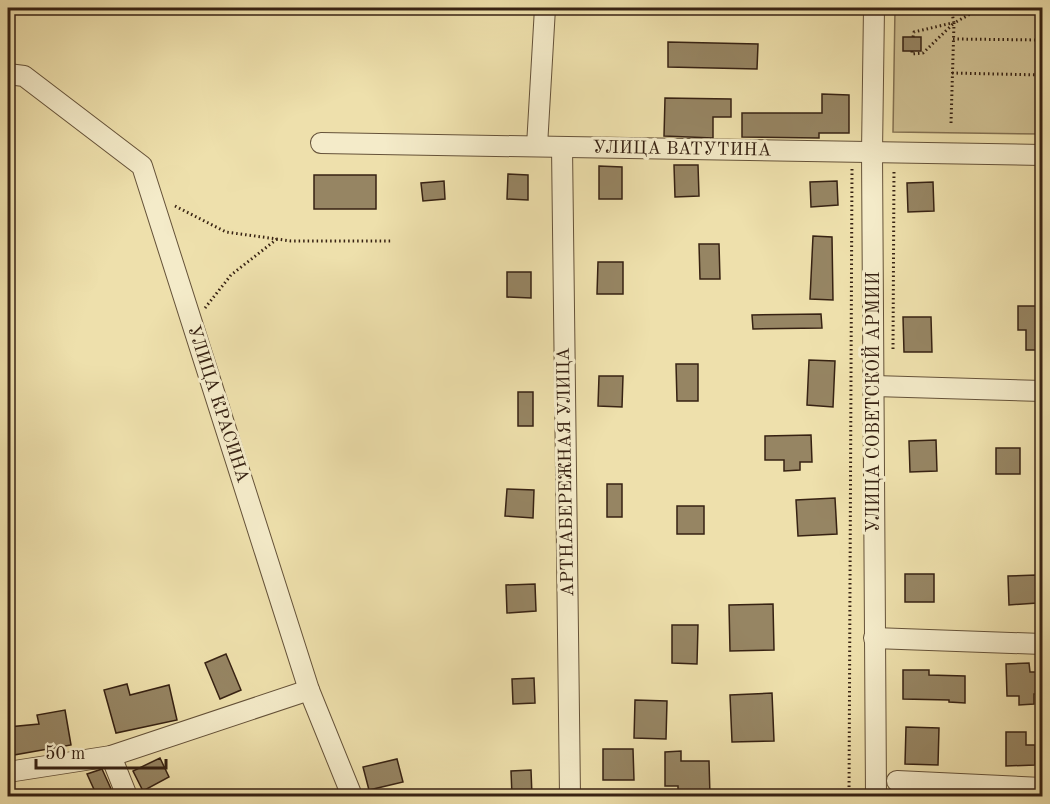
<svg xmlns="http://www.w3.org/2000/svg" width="1050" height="804" viewBox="0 0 1050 804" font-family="'Old Standard TT',serif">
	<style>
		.green { fill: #cfc092; stroke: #837152; stroke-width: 1.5 }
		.building { fill: #968563; stroke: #372213; stroke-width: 1.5 }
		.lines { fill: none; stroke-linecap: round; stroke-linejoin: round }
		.minor-casing { stroke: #655239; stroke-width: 22 }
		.path { stroke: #372213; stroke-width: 3; stroke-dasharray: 1.5 3; stroke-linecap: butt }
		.minor { stroke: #f4ebc9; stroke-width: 20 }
		.labels { text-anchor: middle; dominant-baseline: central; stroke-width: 6; stroke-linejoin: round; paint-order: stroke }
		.street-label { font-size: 18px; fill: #372213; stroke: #f4ebc9 }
	</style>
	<rect width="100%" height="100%" fill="#eee0ac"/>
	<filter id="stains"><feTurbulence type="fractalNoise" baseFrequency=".00333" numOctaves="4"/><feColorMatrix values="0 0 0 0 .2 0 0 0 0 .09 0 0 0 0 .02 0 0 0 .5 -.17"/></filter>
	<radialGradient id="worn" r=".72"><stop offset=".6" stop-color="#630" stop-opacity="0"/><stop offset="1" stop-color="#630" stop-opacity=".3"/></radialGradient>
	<!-- green -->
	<polygon class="green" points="895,8 1042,8 1042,134 893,132"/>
	<!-- building -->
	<g class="building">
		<rect x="903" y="37" width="18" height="14"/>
		<polygon points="668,42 758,44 757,69 668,67"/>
		<polygon points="822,94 849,95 849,133 819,133 819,138 742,137 742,113 822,113"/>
		<polygon points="665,98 731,99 731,117 713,117 713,138 664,136"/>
		<polygon points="674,165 698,165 699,196 675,197"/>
		<polygon points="599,166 622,167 622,199 599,199"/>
		<polygon points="508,174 528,175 528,200 507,199"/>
		<rect x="314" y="175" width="62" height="34"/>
		<polygon points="444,181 445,199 423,201 421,183"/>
		<polygon points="837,181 838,205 811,207 810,182"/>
		<polygon points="933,182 934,211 908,212 907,183"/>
		<polygon points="813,236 832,237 833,300 810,299"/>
		<polygon points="699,244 719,244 720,279 700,279"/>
		<polygon points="598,262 623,262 623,294 597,294"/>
		<polygon points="507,272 531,272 531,298 507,297"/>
		<polygon points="1018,306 1042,306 1042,350 1026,350 1026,330 1018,330"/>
		<polygon points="821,314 822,328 753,329 752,315"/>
		<polygon points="903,317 931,317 932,352 904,352"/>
		<polygon points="809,360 835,361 833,407 807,405"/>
		<polygon points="676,364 698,364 698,401 677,401"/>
		<polygon points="599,376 623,376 622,407 598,406"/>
		<rect x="518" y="392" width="15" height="34"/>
		<polygon points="811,435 812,462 800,462 800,470 784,471 784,460 765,460 765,436"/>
		<polygon points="936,440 937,471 910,472 909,441"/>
		<rect x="996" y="448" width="24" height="26"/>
		<rect x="607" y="484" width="15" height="33"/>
		<polygon points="507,489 534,490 533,518 505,516"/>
		<polygon points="835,498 837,534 798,536 796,500"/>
		<rect x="677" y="506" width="27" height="28"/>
		<rect x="905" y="574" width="29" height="28"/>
		<polygon points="1036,575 1037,603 1009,605 1008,576"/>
		<polygon points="535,584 536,611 507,613 506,585"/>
		<polygon points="773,604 774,650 730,651 729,605"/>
		<polygon points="672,625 698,625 697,664 672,663"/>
		<polygon points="226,654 241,690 220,699 205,663"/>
		<polygon points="1029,663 1030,672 1039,672 1039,694 1034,694 1034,704 1019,705 1019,696 1007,696 1006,664"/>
		<polygon points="903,670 929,670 929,675 965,676 965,703 949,702 949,700 903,699"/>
		<polygon points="534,678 535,703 513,704 512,679"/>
		<polygon points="127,684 130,695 169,685 177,720 116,733 104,690"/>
		<polygon points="772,693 774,741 732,742 730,695"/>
		<polygon points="635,700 667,701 666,739 634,738"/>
		<polygon points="65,710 71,745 8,756 8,727 39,724 37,715"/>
		<polygon points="906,727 939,728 938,765 905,764"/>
		<polygon points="1006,732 1026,732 1026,745 1035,745 1035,765 1006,766"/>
		<polygon points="603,749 633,749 634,780 603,780"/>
		<polygon points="681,751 681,761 709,761 710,796 678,796 678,786 665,786 665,752"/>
		<polygon points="160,758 169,777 143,791 133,771"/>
		<polygon points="397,759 403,782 369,790 363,767"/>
		<polygon points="102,769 112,791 97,796 87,774"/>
		<polygon points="531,770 532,796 512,796 511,771"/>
	</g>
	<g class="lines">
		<!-- minor casing -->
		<g class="minor-casing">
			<g id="minor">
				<polyline points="874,8 872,152 876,796"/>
				<polyline points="8,74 24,76 142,166 309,690 352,796"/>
				<polyline points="321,143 1042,155"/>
				<polyline points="537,146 545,8"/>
				<polyline points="562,147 570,796"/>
				<polyline points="874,386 1042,391"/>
				<polyline points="874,638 1042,644"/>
				<polyline points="111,756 127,796"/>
				<polyline points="8,772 111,756 309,690"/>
				<polyline points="897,781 1042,788"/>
			</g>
		</g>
		<!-- path -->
		<g class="path">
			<polyline points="951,8 954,23 981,8"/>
			<polyline points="1042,8 1042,13"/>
			<polyline points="913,37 914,32 952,23"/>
			<polyline points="953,39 1042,40"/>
			<polyline points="912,51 912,54 923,53 954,23"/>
			<polyline points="952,73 1042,75"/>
			<polyline points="951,123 954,23"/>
			<polyline points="175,206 226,232 291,241 392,241"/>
			<polyline points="205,308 231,275 277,239"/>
			<polyline points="893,349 894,169"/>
			<polyline points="849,796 852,168"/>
		</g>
		<!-- minor -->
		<use href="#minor" class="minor"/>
	</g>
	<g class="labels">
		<!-- street labels -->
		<g class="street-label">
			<text transform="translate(682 149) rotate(1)">УЛИЦА ВАТУТИНА</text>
			<text transform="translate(874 402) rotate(-90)">УЛИЦА СОВЕТСКОЙ АРМИИ</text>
			<text transform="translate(218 404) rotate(72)">УЛИЦА КРАСИНА</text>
			<text transform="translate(566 472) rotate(-91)">АРТНАБЕРЕЖНАЯ УЛИЦА</text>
		</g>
	</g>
	<!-- margin -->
	<rect width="1050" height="804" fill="none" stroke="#eee0ac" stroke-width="30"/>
	<rect x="9" y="9" width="1032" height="786" fill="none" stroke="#372213" stroke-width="3"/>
	<rect x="15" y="15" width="1020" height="774" fill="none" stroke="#372213" stroke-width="1.5"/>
	<!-- scale -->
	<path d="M36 759v9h130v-9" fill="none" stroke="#372213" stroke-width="3"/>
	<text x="45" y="759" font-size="18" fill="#372213" stroke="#f4ebc9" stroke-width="4.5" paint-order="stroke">50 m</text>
	<rect width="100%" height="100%" filter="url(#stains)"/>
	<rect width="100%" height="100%" fill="url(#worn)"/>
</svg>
